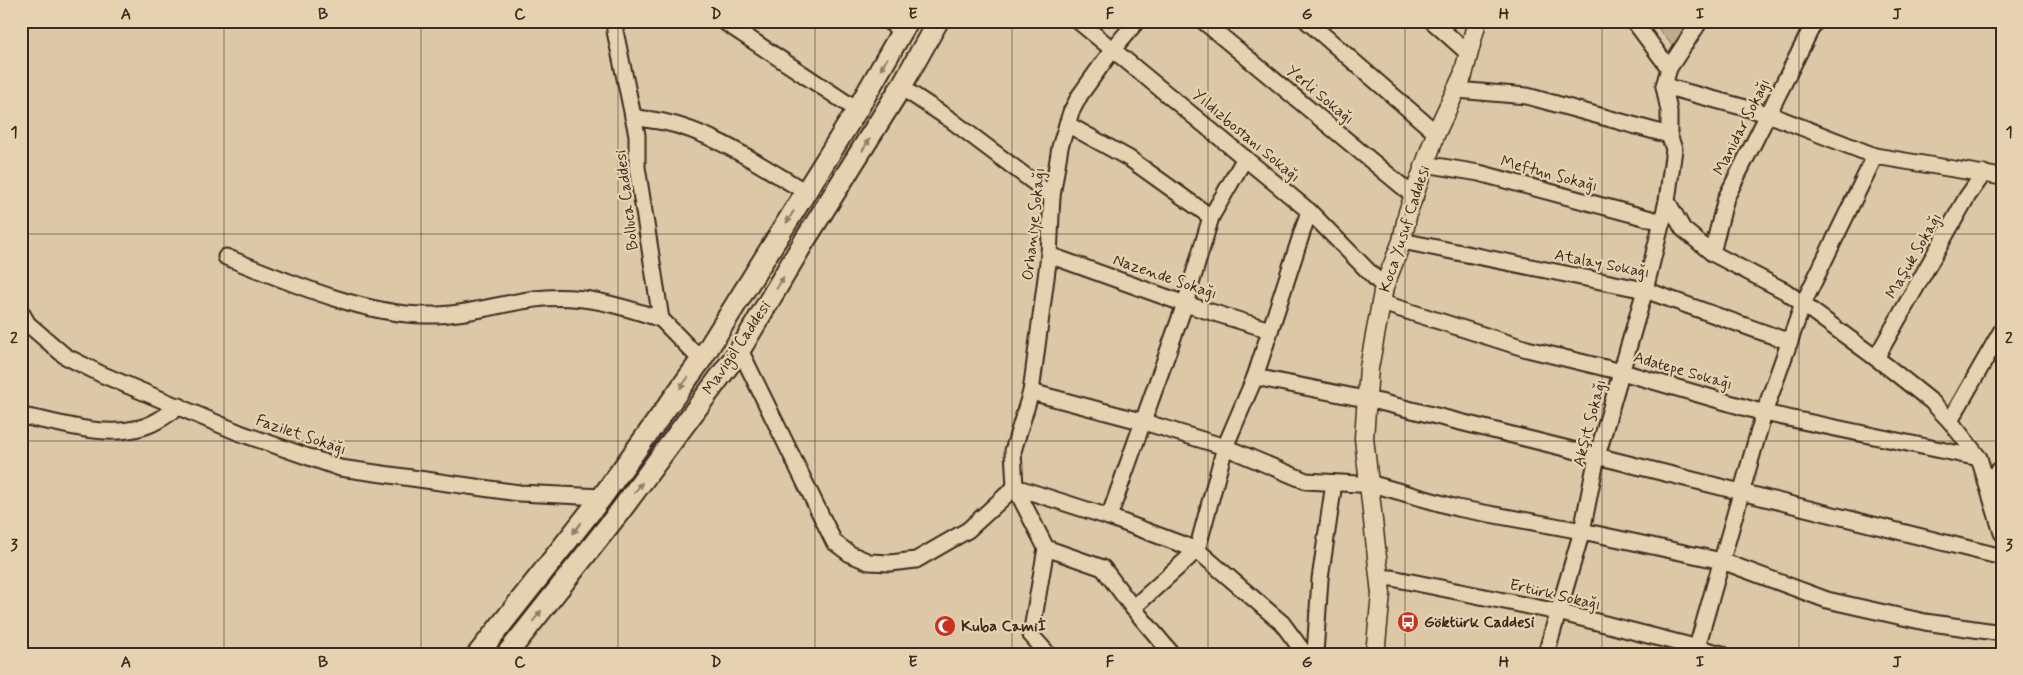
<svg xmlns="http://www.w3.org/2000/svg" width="2023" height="675" viewBox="0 0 2023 675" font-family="Mynerve,sans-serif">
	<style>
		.green { fill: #beab8e; stroke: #7c6a56 }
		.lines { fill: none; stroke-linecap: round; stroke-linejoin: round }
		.minor-casing { stroke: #3b2a1e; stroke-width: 19 }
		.tertiary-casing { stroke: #3b2a1e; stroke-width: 21 }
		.secondary-casing { stroke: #3b2a1e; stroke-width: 24 }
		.minor { stroke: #e6d2b0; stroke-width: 15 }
		.tertiary { stroke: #e6d2b0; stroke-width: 18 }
		.secondary { stroke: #e6d2b0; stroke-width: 20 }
		.oneway { fill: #907e67 }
		.grid { fill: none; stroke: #3b2a1e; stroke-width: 1; stroke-opacity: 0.55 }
		.labels { text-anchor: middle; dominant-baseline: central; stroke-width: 4.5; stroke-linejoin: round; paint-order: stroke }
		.street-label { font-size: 16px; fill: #3b2a1e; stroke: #e6d2b0 }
		.poi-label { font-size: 16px; font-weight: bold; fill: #3b2a1e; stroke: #e6d2b0; text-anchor: start }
		.neatline { fill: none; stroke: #3b2a1e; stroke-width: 2 }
		.grid-label { font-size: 16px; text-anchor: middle; font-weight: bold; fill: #3b2a1e }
	</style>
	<rect width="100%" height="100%" fill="#dcc8a7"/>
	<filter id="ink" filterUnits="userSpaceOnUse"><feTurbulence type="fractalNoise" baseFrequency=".02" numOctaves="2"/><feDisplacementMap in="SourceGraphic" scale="10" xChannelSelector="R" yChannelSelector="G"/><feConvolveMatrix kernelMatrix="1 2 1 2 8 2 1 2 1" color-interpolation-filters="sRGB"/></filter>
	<g filter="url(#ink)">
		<!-- green -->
		<polygon class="green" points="1652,21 1688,21 1673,46"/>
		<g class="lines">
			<!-- minor casing -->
			<g class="minor-casing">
				<g id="minor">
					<polyline points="615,21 615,31 637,135 637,167 661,319 701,360"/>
					<polyline points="723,21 857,110"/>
					<polyline points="887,21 903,31"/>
					<polyline points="1078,21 1309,211 1384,287"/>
					<polyline points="1137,21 1113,49 1080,95 1071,112 1060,147 1052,196 1049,255 1031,392 1013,451 1015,487 1109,517 1197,550 1282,623 1305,654"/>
					<polyline points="1203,21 1415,197"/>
					<polyline points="1307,21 1436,133"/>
					<polyline points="1432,21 1469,54"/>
					<polyline points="1634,21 1669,68 1664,86 1669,111 1669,135 1674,149 1667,201 1683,229 1712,253 1785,291 1888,367 1932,402 1950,421 1979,458 2002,533"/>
					<polyline points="1669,68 1700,21"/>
					<polyline points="1664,86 1768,114 1875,156 2002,177"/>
					<polyline points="901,87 951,120 1052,196"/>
					<polyline points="1457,90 1527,96 1669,135"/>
					<path d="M633 117C643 119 654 120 664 122 713 132 763 167 806 192"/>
					<polyline points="1067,124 1130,159 1211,217"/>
					<polyline points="1425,164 1479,173 1662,222"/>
					<polyline points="1402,241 1645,290 1790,342"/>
					<polyline points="1712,253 1726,198 1815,21"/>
					<polyline points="1049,255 1185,304 1270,330"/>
					<path d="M226 257C284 280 363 315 426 315 463 316 498 304 535 299 581 293 618 305 661 319"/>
					<polyline points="1382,303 1527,349 1622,372 1764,413 1979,458"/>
					<polyline points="21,312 28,324 65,356 101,374 240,433 340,468 519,493 602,497"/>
					<polyline points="740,350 834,542 850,554 869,562 890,563 916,560 968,530 1015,487 1046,548 1031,635 1048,654"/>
					<polyline points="1876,358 1967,197 1984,173"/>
					<polyline points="1255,377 1380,402 2002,557"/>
					<polyline points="1031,392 1144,422 1225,447 1306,481 1376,485 1457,508 1582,531 1722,561 1827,600 1925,622 2002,633"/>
					<path d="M21 416C60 422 100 438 139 428 154 425 168 414 180 406"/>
					<polyline points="1950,421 2002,330"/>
					<polyline points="1986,482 2002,468"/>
					<polyline points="1109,517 1185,304 1211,217 1245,158"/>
					<polyline points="1046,548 1103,568 1133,608 1172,654"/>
					<polyline points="1379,578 1392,578 1558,612 1722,654"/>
					<polyline points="1133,608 1197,550 1225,447 1255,377 1309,211"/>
					<polyline points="1315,654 1320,579 1334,483"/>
					<polyline points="1546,654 1582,531 1597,456 1645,290 1667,201"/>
					<polyline points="1695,654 1764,413 1803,304 1875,156"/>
				</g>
			</g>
			<!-- tertiary casing -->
			<g class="tertiary-casing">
				<polyline id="tertiary" points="1375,654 1381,594 1364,438 1369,368 1384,287 1402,241 1408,212 1436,133 1463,75 1477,21"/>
			</g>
			<!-- secondary casing -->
			<g class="secondary-casing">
				<g id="secondary">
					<polyline points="478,654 602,497 701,360 857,110 908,21"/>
					<polyline points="507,654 621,510 740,350 805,240 901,87 938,21"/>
				</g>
			</g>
			<!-- minor -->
			<use href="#minor" class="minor"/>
			<!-- tertiary -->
			<use href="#tertiary" class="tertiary"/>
			<!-- secondary -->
			<use href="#secondary" class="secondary"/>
		</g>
		<!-- one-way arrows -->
		<defs><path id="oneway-solid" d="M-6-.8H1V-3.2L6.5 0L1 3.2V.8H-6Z" transform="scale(1.25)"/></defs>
		<g class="oneway">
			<use href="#oneway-solid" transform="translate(884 64) rotate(120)"/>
			<use href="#oneway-solid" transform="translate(866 145) rotate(-58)"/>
			<use href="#oneway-solid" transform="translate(790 217) rotate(122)"/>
			<use href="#oneway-solid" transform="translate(780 283) rotate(-59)"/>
			<use href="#oneway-solid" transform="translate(684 383) rotate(126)"/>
			<use href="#oneway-solid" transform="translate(638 488) rotate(-53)"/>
			<use href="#oneway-solid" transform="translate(577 528) rotate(128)"/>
			<use href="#oneway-solid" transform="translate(537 616) rotate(-52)"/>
		</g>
	</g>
	<!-- grid -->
	<path class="grid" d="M224 21V654M421 21V654M618 21V654M815 21V654M1012 21V654M1208 21V654M1405 21V654M1602 21V654M1799 21V654M21 234H2002M21 441H2002"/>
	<!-- icons -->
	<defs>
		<g id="bus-disc" transform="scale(1.125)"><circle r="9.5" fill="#c8321e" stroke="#e6d2b0"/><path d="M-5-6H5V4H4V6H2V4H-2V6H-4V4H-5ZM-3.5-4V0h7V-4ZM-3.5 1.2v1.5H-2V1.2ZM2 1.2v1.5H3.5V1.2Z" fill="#fff"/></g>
		<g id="mosque-disc" transform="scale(1.125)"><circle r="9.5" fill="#c8321e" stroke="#e6d2b0"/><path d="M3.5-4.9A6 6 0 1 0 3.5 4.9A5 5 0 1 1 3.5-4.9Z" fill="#fff"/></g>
	</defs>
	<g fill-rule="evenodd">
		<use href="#bus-disc" x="1408" y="622"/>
		<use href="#mosque-disc" x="945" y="626"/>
	</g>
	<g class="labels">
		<!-- street labels -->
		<g class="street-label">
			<text transform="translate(1320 95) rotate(40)">Yerli Sokağı</text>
			<text transform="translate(1742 127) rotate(-63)">Manidar Sokağı</text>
			<text transform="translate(1246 136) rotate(40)">Yıldızbostanı Sokağı</text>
			<text transform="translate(1549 174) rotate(15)">Meftun Sokağı</text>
			<text transform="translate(627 200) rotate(-97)">Bolluca Caddesi</text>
			<text transform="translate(1034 224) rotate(-84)">Orhaniye Sokağı</text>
			<text transform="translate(1405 229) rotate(-72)">Koca Yusuf Caddesi</text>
			<text transform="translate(1914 256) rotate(-60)">Maşuk Sokağı</text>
			<text transform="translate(1602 264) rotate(11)">Atalay Sokağı</text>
			<text transform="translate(1165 277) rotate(19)">Nazende Sokağı</text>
			<text transform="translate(737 348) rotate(-56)">Mavigöl Caddesi</text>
			<text transform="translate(1683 371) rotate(16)">Adatepe Sokağı</text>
			<text transform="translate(1590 423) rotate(-75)">Akşit Sokağı</text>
			<text transform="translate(301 435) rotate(19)">Fazilet Sokağı</text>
			<text transform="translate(1555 595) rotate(13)">Ertürk Sokağı</text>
		</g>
		<!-- poi labels -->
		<g class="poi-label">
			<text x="1424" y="622">Göktürk Caddesi</text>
			<text x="961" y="626">Kuba Camiİ</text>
		</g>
	</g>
	<!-- margin -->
	<rect width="2023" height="675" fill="none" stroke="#e6d2b0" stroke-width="55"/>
	<rect x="28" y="28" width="1968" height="620" class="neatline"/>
	<g class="grid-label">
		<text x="126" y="19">A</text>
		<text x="323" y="19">B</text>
		<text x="520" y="19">C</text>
		<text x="716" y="19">D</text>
		<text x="913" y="19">E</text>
		<text x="1110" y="19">F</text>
		<text x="1307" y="19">G</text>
		<text x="1504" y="19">H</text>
		<text x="1700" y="19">I</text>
		<text x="1897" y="19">J</text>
		<text x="14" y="137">1</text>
		<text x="2009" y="137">1</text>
		<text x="14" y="343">2</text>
		<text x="2009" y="343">2</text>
		<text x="14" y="550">3</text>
		<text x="2009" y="550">3</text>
		<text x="126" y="667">A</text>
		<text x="323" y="667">B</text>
		<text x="520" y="667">C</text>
		<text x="716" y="667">D</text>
		<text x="913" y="667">E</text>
		<text x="1110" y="667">F</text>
		<text x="1307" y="667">G</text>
		<text x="1504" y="667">H</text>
		<text x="1700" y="667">I</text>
		<text x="1897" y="667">J</text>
	</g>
</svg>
